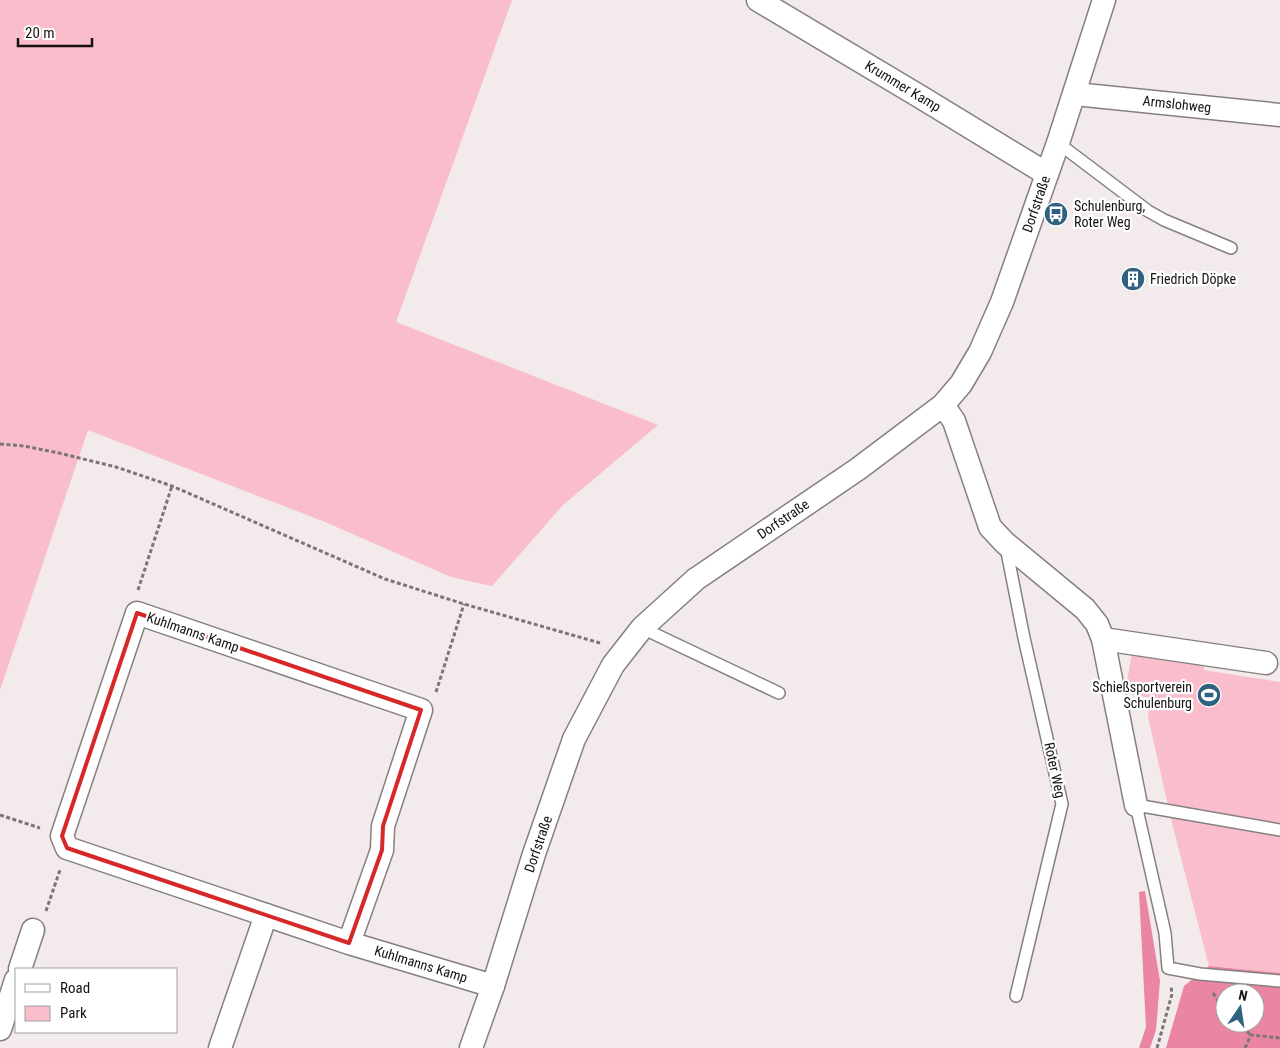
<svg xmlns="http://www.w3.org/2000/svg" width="1280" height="1048" viewBox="0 0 1280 1048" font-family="'Roboto Condensed',sans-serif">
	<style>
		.green { fill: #f9bdcb }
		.forest { fill: #ea86a1; fill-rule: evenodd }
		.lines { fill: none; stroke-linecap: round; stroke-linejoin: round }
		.lane-casing { stroke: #867f80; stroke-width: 14 }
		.street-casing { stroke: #867f80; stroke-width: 25 }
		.path { stroke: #7b7577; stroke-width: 3; stroke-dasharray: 4 2.5; stroke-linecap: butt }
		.lane { stroke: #fff; stroke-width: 11 }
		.street { stroke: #fff; stroke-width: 22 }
		.marked { fill: none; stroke: #d62828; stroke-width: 4; stroke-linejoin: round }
		.labels { text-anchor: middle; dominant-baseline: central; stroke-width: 4.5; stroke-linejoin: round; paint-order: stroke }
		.street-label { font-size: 14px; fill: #151213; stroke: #fff }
		.poi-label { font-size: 14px; fill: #151213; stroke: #fff; text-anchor: start }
	</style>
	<rect width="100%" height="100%" fill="#f3eaec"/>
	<!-- green -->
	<g class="green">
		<polygon points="0,0 512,0 396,322 658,425 563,505 492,586 451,577 325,522 88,430 0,690"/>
		<polygon points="1132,652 1204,665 1204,670 1280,682 1280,973 1209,966 1172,823 1148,717 1151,698 1125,693"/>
	</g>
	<!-- forest -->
	<g class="forest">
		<polygon points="1145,891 1160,981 1156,1030 1150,1048 1139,1048 1146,1027 1139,892"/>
		<path d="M1209 966 1280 973V1048H1166L1184 986ZM1225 993H1255V1023H1225Z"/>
	</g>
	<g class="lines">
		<!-- lane casing -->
		<g class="lane-casing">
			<g id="lane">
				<polyline points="1058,143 1148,211 1164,220 1231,248"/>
				<polyline points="1006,547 1024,638 1062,804 1016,996"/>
				<polyline points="642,628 779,693"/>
				<polyline points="1280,830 1136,805 1165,933 1168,968 1200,974 1280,981"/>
			</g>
		</g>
		<!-- street casing -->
		<g class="street-casing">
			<g id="street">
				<polyline points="758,0 919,96 1047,174"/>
				<polyline points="1075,94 1280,115"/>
				<polyline points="943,405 954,421 990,527 1005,543 1085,609 1097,624 1103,639 1136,805"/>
				<polyline points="1103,639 1266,663"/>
				<polyline points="349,943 382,850 383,826 421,710 137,613 62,836 67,848 349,943 493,986"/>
				<polyline points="20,969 33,930"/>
				<polyline points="0,1029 16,980"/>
				<polyline points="220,1048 266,915"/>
				<polyline points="471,1048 493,986 534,854 574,739 613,665 642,628 696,579 858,469 943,405 961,384 980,352 1002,302 1058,143 1104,0"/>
			</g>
		</g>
		<!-- path -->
		<g class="path">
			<polyline points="0,444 24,446 59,453 116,467 172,486 385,579 464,604 600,643"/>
			<polyline points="138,590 172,486"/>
			<polyline points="436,692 464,604"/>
			<polyline points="0,815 40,828"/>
			<polyline points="46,911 60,870"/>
			<polyline points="1213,993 1225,1011"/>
			<polyline points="1237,1023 1251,1035"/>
			<polyline points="1157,1048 1172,994 1171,986"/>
			<polyline points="1245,1048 1251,1035 1280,1038"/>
		</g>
		<!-- lane -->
		<use href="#lane" class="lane"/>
		<!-- street -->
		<use href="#street" class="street"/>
	</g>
	<!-- marked area -->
	<path class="marked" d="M137 613 421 710 383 826 382 850 349 943 67 848 62 836Z"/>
	<!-- icons -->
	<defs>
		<g id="bus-disc" transform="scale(1.25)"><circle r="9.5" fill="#316180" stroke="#fff"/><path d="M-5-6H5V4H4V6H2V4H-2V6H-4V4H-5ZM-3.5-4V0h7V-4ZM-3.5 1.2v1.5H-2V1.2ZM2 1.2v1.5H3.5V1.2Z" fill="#fff"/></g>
		<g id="building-disc" transform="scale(1.25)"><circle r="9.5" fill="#316180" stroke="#fff"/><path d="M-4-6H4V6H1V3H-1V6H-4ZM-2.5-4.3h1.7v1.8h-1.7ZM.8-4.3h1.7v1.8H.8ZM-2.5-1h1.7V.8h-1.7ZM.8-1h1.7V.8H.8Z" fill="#fff"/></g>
		<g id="stadium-disc" transform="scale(1.25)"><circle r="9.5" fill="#316180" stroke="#fff"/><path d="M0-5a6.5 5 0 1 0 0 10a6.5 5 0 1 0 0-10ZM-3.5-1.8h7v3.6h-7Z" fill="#fff"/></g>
	</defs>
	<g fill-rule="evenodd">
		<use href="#bus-disc" x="1056" y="214"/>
		<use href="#building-disc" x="1133" y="279"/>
		<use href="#stadium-disc" x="1209" y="695"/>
	</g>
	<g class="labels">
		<!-- street labels -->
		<g class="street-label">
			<text transform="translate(903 86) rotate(31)">Krummer Kamp</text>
			<text transform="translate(1177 104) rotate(6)">Armslohweg</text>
			<text transform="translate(1036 204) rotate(-71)">Dorfstraße</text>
			<text transform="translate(783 519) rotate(-34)">Dorfstraße</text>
			<text transform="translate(193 632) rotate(19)">Kuhlmanns Kamp</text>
			<text transform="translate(1055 770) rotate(78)">Roter Weg</text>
			<text transform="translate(538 844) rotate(-71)">Dorfstraße</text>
			<text transform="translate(421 964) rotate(17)">Kuhlmanns Kamp</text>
		</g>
		<!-- poi labels -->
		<g class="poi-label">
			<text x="1074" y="206">Schulenburg,<tspan x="1074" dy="16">Roter Weg</tspan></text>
			<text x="1150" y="279">Friedrich Döpke</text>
			<text x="1192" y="687" text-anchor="end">Schießsportverein<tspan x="1192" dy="16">Schulenburg</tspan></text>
		</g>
	</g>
	<!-- legend -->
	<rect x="15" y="968" width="162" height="65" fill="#ffffff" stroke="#a1a0a1"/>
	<rect x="25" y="984" width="25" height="8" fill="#ffffff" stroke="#a1a0a1"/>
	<text x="60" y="993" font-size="15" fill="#151213">Road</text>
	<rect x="25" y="1006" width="25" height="15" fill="#f9bdcb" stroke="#a1a0a1"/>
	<text x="60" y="1018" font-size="15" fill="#151213">Park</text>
	<!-- north arrow -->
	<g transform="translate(1240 1008) rotate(13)"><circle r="24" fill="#ffffff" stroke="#a1a0a1"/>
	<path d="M0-4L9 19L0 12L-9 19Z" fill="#316180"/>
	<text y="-8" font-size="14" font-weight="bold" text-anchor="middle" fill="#151213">N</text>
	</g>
	<!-- scale -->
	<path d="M18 38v8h74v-8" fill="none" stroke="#151213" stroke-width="2.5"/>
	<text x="25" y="38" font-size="15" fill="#151213" stroke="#ffffff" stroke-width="4" paint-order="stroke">20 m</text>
</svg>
